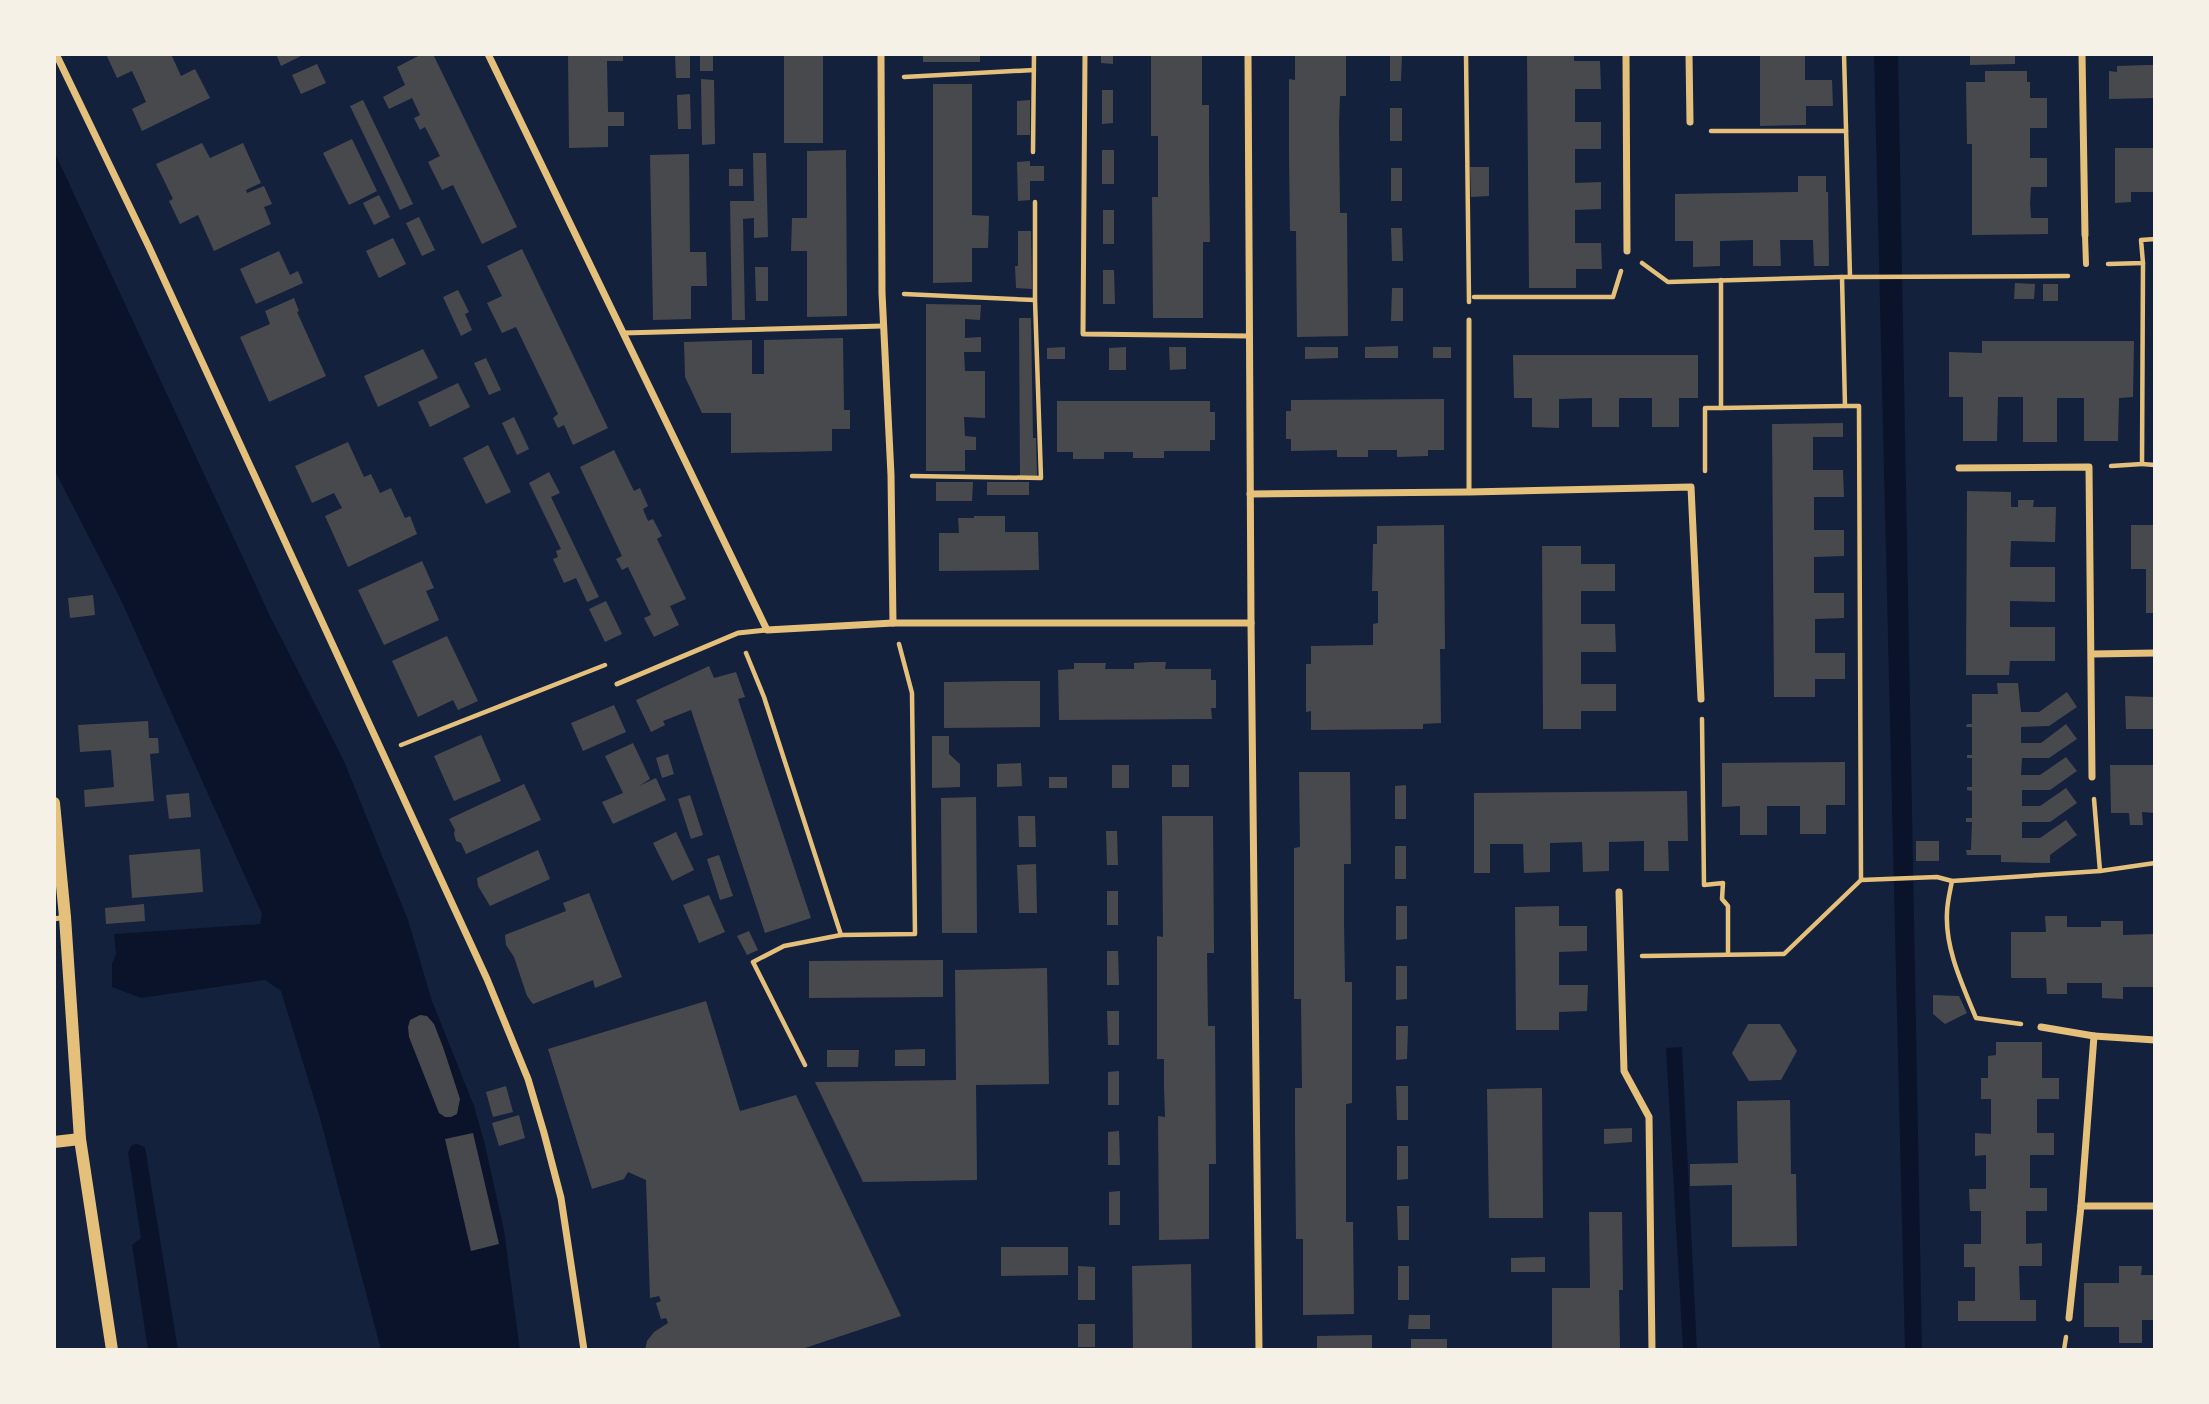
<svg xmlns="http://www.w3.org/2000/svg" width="2209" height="1404" viewBox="0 0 2209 1404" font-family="'Work Sans',sans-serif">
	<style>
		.water { fill: #0b132b }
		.building { fill: #48494c }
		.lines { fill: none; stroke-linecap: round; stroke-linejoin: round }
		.path { stroke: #e5c07b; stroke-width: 4.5 }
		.service { stroke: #e5c07b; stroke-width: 5 }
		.pedestrian { stroke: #e5c07b; stroke-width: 6 }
		.minor { stroke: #e5c07b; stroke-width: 7 }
		.tertiary { stroke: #e5c07b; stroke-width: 12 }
	</style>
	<rect width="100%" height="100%" fill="#14213d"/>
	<!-- water -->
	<g class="water">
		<polygon points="1874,54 1898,54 1922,1350 1905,1350"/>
		<polygon points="54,151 270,616 344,761 408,920 432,1001 474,1106 484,1141 504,1230 520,1350 381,1350 320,1118 281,991 265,980 141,998 112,987 112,964 116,954 114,934 260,924 262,914 120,598 54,469"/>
		<polygon points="1682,1047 1697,1350 1683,1350 1666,1048"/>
		<polygon points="137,1144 145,1147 178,1350 148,1350 132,1245 141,1238 128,1152 132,1145"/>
	</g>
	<!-- building -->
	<g class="building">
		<polygon points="106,54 171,54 181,76 195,69 210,98 142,131 132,109 146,102 139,86 132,71 117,78"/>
		<polygon points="276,54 305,54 281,66"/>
		<polygon points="422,54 433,54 517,227 482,244 453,185 442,190 428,162 440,156 425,127 420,130 414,118 420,115 412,98 389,109 383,97 405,85 397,67"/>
		<polygon points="568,54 623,54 623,61 607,61 608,112 624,112 624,126 608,126 608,147 569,148"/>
		<polygon points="675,54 690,54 690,78 676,78"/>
		<rect x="700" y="54" width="13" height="17"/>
		<rect x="784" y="54" width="39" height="89"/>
		<rect x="923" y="54" width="57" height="8"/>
		<polygon points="1101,54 1113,54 1113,64 1101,63"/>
		<polygon points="1151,54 1202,54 1202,105 1209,105 1209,166 1210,242 1203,242 1203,318 1153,318 1152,197 1158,197 1158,136 1151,136"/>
		<polygon points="1295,54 1346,54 1346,96 1340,96 1339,125 1340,213 1347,213 1348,336 1297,337 1296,231 1290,231 1289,155 1289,79 1295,80"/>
		<polygon points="1390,54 1402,54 1401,81 1390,81"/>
		<polygon points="1527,54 1574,54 1574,61 1600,61 1601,89 1575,89 1575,122 1601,122 1601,149 1575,149 1575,183 1601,182 1601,209 1575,210 1575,243 1601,243 1602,269 1576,269 1576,288 1529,288"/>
		<polygon points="1760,54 1805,54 1805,80 1832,80 1833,106 1806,106 1806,125 1760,126"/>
		<polygon points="1970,54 2015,54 2015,64 1970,65"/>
		<polygon points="317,64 326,83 301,94 292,75"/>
		<polygon points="2146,65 2155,65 2155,98 2109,99 2109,71 2117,72 2117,66"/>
		<polygon points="1985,71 2027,71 2027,82 2030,82 2030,98 2047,98 2047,128 2030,128 2030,158 2047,158 2047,187 2031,187 2030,203 2031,218 2048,218 2048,234 1972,235 1972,144 1967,144 1966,82 1985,82"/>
		<polygon points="701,79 714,80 715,144 702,145"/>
		<polygon points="933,84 972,84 972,215 989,216 988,248 972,248 972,282 933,283"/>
		<polygon points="1102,90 1113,90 1113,123 1102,124"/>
		<polygon points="690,94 691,129 678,129 677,95"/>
		<polygon points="363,100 413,204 400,210 350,106"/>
		<polygon points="1030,100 1030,135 1017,135 1017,101"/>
		<rect x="1390" y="108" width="12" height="33"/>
		<polygon points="352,139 377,191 349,205 323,153"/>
		<polygon points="202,143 210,158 243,143 261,183 246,190 247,193 264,186 272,204 264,207 271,224 214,251 198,215 180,224 169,201 173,199 156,164"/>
		<polygon points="2115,148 2155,148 2155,192 2131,192 2131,202 2115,203"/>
		<polygon points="846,150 847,316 807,317 807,251 791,251 792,218 807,218 807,151"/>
		<rect x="1102" y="150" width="12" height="34"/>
		<polygon points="753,153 766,153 768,237 754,238 754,218 743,219 745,320 732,320 730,201 754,201"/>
		<polygon points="689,154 690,252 706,252 707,286 691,286 691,319 653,320 650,155"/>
		<polygon points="1030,161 1030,166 1044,166 1044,181 1030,181 1030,200 1018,201 1017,162"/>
		<polygon points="1470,167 1489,167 1489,196 1471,197"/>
		<rect x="1391" y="168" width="11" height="33"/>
		<rect x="729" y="169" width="14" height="17"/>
		<polygon points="1798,176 1826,176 1826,192 1828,192 1829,266 1814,266 1813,240 1780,240 1781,266 1753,266 1753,240 1720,241 1720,266 1693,267 1693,241 1675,241 1675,194 1798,192"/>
		<polygon points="379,195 390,217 374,225 363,203"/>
		<rect x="1103" y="210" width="11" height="34"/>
		<polygon points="419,217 435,250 422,256 406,223"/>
		<polygon points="1391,228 1402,228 1403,261 1392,261"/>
		<polygon points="1018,231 1031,231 1032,289 1016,288 1015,266 1018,266"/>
		<polygon points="393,238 406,264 379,278 366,251"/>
		<polygon points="522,249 608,428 573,445 564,425 558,428 553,418 558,414 516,327 502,333 487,303 502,296 487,266"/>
		<polygon points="279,251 290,275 298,271 303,283 256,304 240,269"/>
		<polygon points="755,267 768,267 768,301 756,301"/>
		<polygon points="1103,270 1114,270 1115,304 1103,304"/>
		<polygon points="2015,283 2035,284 2034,299 2014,299"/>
		<rect x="2043" y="284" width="15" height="17"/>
		<polygon points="1392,288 1403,288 1403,321 1391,321"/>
		<polygon points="458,290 469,312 465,314 472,330 461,336 443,297"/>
		<polygon points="294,298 299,311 297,312 326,376 269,402 240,337 270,324 265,311"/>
		<polygon points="926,304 981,305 980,320 965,319 965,338 981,337 981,352 964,352 965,371 985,371 985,418 964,417 965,436 976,437 976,450 965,450 965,471 926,471"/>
		<polygon points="1019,318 1031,318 1033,438 1036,438 1037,476 1020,476"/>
		<polygon points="843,338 844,410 850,410 850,429 832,429 832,451 731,453 731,413 702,413 685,377 684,342 752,340 752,374 764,374 764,340"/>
		<polygon points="1982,341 2134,341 2133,397 2119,398 2118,441 2084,441 2084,398 2057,398 2057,442 2023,442 2023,397 1998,397 1997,441 1963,441 1963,397 1949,397 1949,352 1982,353"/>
		<polygon points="1398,346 1398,358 1365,358 1365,347"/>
		<polygon points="1065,347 1065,359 1047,359 1047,348"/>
		<polygon points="1126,347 1126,370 1109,370 1109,348"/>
		<polygon points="1169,347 1186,347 1186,369 1170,370"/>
		<polygon points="1305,347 1338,347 1338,358 1305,359"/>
		<rect x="1433" y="347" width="18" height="11"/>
		<polygon points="423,349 438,378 378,407 364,376"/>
		<polygon points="1513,355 1698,355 1698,398 1679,398 1679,427 1652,427 1652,398 1619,398 1619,427 1592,427 1592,398 1559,399 1559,428 1532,427 1532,398 1514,398"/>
		<polygon points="486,358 501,390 489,395 474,363"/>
		<polygon points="458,383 470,407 430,427 418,402"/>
		<polygon points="1444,399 1444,450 1428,450 1428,456 1397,457 1397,450 1368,450 1368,457 1337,457 1337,450 1291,451 1291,439 1286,439 1286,411 1291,411 1291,400"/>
		<polygon points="1057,401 1210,401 1210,412 1215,412 1215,440 1210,440 1210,451 1164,451 1164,458 1133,458 1133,452 1104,452 1104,459 1073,459 1073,452 1057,452"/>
		<polygon points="514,417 529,449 517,455 502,423"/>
		<polygon points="1843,423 1843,437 1813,437 1813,470 1843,470 1844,497 1814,497 1814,530 1844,530 1844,556 1814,557 1814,593 1844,593 1844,618 1815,619 1815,653 1845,653 1845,679 1815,679 1815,697 1774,697 1772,424"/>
		<polygon points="348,442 364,477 371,474 380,493 391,488 405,518 410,516 417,534 348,567 325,516 342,508 334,493 312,503 295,466"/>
		<polygon points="488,445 511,492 486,504 463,458"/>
		<polygon points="614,450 634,491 640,488 648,506 643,509 648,521 653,519 662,536 657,539 686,599 670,606 679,625 654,637 644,618 651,615 628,567 622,570 616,559 622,556 580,467"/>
		<polygon points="549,472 560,493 551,497 599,597 587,602 576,578 564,583 553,559 558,557 556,551 561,549 529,483"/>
		<polygon points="936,482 973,482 972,501 936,501"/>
		<rect x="987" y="482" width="42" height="13"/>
		<polygon points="1967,491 2011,492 2011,507 2018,507 2018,500 2034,500 2033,507 2056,507 2055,542 2011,541 2010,567 2055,567 2055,602 2010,601 2010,627 2055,627 2055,661 2010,661 2009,675 1966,675"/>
		<polygon points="974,516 1005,516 1005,532 1038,532 1039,570 939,571 939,533 959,533 958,518 974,518"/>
		<polygon points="1444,525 1445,649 1440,649 1441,723 1423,724 1423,729 1311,730 1311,711 1306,712 1306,664 1311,664 1311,646 1373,645 1373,624 1378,623 1378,591 1372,591 1373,544 1377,544 1377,526"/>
		<polygon points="2131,525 2155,525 2155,613 2146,613 2146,569 2131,569"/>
		<polygon points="1542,546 1581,546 1581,564 1615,564 1615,591 1581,591 1581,624 1615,624 1616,652 1581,652 1581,684 1616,684 1616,711 1581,711 1581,729 1543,729"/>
		<polygon points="422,561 434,588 426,591 439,620 384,645 358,590"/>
		<polygon points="93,595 95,615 70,618 68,598"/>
		<polygon points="606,601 622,634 605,642 589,609"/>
		<polygon points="447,636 478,701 458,710 453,700 418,717 392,661"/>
		<polygon points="1150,662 1166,662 1165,669 1211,669 1211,680 1216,680 1216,708 1211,708 1212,719 1059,720 1058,670 1074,669 1074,663 1106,663 1105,669 1134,669 1134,663"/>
		<polygon points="709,666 714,678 736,672 745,697 738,699 811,918 765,933 691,710 663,721 665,725 651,732 636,700"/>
		<polygon points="1008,681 1040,681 1040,727 944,728 944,682"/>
		<polygon points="1997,683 2018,683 2021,712 2039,712 2067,692 2077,707 2049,726 2021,727 2021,743 2041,743 2066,724 2077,739 2049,758 2022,758 2021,775 2040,775 2066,757 2077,771 2050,790 2022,790 2022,806 2040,806 2066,788 2077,803 2050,822 2022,822 2022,838 2040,838 2066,820 2077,835 2050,855 2050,863 2001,862 2001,855 1967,855 1966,850 1971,850 1972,822 1966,822 1966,818 1972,818 1972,791 1967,790 1967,787 1972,787 1972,758 1967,758 1967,755 1972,755 1972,727 1966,727 1967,724 1972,724 1972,694 1998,694"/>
		<polygon points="2125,696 2155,697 2155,729 2126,729"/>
		<polygon points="614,705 626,732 583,751 571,723"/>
		<polygon points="148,721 149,738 158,738 159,753 150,754 154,801 85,807 84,790 114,787 111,750 80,752 78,725"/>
		<polygon points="481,735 501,781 454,801 434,756"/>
		<polygon points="932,736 949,736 949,754 960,764 960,787 932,788"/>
		<polygon points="633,743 650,779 639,786 656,778 666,800 613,824 602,802 623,793 605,756"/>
		<polygon points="668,754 674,774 662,778 656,758"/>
		<polygon points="1845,762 1845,805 1826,805 1826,834 1800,834 1800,806 1767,806 1767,835 1740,835 1740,806 1722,807 1722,763"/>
		<polygon points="1021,763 1022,786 997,787 997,764"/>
		<rect x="1112" y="765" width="17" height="23"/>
		<rect x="1172" y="765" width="17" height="22"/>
		<polygon points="2110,765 2155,765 2155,813 2142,812 2143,825 2130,825 2129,813 2111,813"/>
		<polygon points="1299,772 1350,772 1351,864 1344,864 1344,923 1345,982 1352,982 1352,1103 1346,1104 1346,1222 1353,1222 1354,1314 1303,1315 1303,1239 1296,1239 1295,1133 1295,1088 1302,1088 1301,999 1294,999 1294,848 1300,847"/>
		<rect x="1049" y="777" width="18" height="11"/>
		<polygon points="524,784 541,820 466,854 461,843 456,841 454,834 455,830 449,819"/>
		<polygon points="1406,785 1406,819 1395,819 1395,786"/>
		<polygon points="1687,791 1688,841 1668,841 1669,871 1644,871 1644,841 1609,842 1609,871 1583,872 1582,842 1550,843 1550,872 1524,873 1523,844 1490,844 1490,873 1474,873 1474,793"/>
		<polygon points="189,793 191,817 169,819 166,795"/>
		<polygon points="690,795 703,835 691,839 678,799"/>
		<polygon points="976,797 977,933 942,933 941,798"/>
		<polygon points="1018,816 1035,816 1036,847 1019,847"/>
		<polygon points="1162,816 1213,816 1214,953 1207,953 1208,1026 1215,1026 1216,1164 1209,1164 1209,1239 1159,1240 1158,1116 1165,1117 1164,1088 1164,1059 1157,1059 1157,936 1163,937"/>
		<polygon points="1106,831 1117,831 1118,865 1107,865"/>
		<polygon points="676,832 694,870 672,881 653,843"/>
		<rect x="1916" y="841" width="23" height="20"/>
		<rect x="1395" y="846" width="11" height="33"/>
		<polygon points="200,849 203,892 132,898 129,855"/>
		<polygon points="538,850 550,879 490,906 478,886 477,878"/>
		<polygon points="719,855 733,896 720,900 707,859"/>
		<polygon points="1036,864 1037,913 1019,913 1017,865"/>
		<rect x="1107" y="891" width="11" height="34"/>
		<polygon points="589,893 622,977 595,988 593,980 533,1004 527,996 514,957 506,945 505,935 566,911 563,903"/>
		<polygon points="709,895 725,932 699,943 683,905"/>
		<polygon points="144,904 145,921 106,924 105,908"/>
		<polygon points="1396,906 1407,906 1407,939 1396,940"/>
		<polygon points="1559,906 1559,926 1587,926 1587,951 1559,952 1559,985 1588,985 1587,1011 1559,1012 1559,1030 1516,1030 1515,907"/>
		<polygon points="2045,916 2067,916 2067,927 2101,927 2101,921 2123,921 2123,935 2155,934 2155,987 2123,987 2123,999 2102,998 2102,983 2067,983 2067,994 2047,994 2046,978 2011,978 2011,932 2046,932"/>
		<polygon points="749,931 758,950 747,955 737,936"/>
		<polygon points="1107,951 1118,951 1119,985 1107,985"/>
		<polygon points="943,960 943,997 809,998 809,961"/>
		<polygon points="1396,966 1407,966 1407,999 1396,1000"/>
		<polygon points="1047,968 1049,1084 976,1085 977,1180 863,1182 815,1082 956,1080 955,970"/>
		<polygon points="1933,995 1959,996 1967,1013 1945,1024 1933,1014"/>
		<polygon points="706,1001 740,1111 796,1095 901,1316 799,1350 645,1350 647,1341 654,1332 668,1323 666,1318 661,1319 656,1303 661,1301 659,1296 650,1298 646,1180 628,1172 624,1179 592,1189 548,1049"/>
		<polygon points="1107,1011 1119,1011 1119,1045 1108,1045"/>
		<polygon points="420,1015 427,1016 434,1024 443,1047 460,1099 457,1114 451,1117 445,1117 439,1113 409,1037 408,1027 410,1020"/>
		<polygon points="1748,1024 1780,1024 1797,1051 1781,1080 1749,1081 1732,1053"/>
		<polygon points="1396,1026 1408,1026 1407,1059 1396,1060"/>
		<polygon points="1996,1042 2042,1042 2042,1078 2059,1078 2059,1099 2037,1099 2037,1133 2054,1133 2054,1155 2030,1155 2030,1188 2047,1188 2047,1211 2026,1211 2026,1244 2042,1243 2042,1266 2019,1266 2020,1300 2036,1300 2036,1321 1958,1321 1958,1301 1975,1301 1975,1267 1964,1267 1964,1244 1981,1244 1981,1211 1970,1211 1969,1189 1986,1189 1986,1155 1975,1156 1975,1133 1991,1134 1991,1099 1981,1099 1981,1078 1988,1078 1988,1056 1996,1055"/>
		<polygon points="925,1049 925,1066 895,1066 895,1050"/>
		<polygon points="827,1050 859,1050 858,1067 827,1067"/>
		<polygon points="1119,1071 1119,1105 1108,1105 1108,1072"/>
		<polygon points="506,1086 513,1112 493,1117 486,1092"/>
		<polygon points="1396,1086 1408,1086 1408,1120 1397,1120"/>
		<polygon points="1542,1088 1543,1218 1489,1218 1487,1089"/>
		<polygon points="1790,1100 1791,1174 1796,1174 1797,1246 1732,1247 1732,1185 1690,1186 1690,1164 1738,1163 1737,1101"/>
		<polygon points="519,1115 525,1138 499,1146 492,1123"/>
		<polygon points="1632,1128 1632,1142 1604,1144 1604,1129"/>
		<polygon points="1119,1131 1120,1165 1108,1165 1108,1132"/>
		<polygon points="473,1133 499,1244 471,1251 445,1139"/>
		<polygon points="1397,1146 1408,1146 1408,1179 1397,1180"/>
		<polygon points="1120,1191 1120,1225 1109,1225 1109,1192"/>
		<polygon points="1397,1206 1409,1206 1409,1240 1398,1240"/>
		<polygon points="1589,1212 1622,1212 1623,1290 1619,1290 1620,1349 1552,1350 1552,1288 1590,1288"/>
		<polygon points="1001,1247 1068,1247 1068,1275 1001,1276"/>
		<polygon points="1545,1257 1545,1272 1511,1272 1511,1258"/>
		<polygon points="1191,1264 1192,1350 1133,1350 1132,1266"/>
		<polygon points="1078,1266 1095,1267 1095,1300 1078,1300"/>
		<rect x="1398" y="1266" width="11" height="34"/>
		<polygon points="2119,1266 2142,1266 2141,1275 2155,1275 2155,1320 2142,1320 2142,1343 2119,1343 2119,1327 2084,1327 2084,1283 2119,1283"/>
		<polygon points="1409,1315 1430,1315 1430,1329 1408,1329"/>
		<rect x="1078" y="1324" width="17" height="23"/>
		<polygon points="1372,1335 1372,1350 1317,1350 1317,1336"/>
		<rect x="1411" y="1339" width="36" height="11"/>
	</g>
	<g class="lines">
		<!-- path -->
		<g class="path">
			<polyline points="1466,54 1469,302"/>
			<polyline points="904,77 1034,70"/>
			<polyline points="1711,131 1846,131"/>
			<polyline points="1033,152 1034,54"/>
			<polyline points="1642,263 1668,282 1842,277"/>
			<polyline points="2143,263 2142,464 2155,465"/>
			<polyline points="2108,264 2143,263 2141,240 2155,239"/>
			<polyline points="1850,277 2068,276"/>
			<polyline points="1721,280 1721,408 1845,406"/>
			<polyline points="904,294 1035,300"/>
			<polyline points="1474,297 1613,297 1621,271"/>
			<polyline points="2111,466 2142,464"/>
			<polyline points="1705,471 1705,408 1721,408"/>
			<polyline points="912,476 1041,478 1035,300 1035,202"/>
			<polyline points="746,653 764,697 841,935 915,934 912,693 899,644"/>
			<polyline points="1702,719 1704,885 1723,883 1722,899 1728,906 1728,954"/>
			<polyline points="401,745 605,665"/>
			<polyline points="2094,799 2100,871"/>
			<path d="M1861 880 1937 877 1952 881C1950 891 1947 903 1947 913 1945 949 1963 986 1976 1018L2021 1024"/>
			<polyline points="1952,881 2100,871 2155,863"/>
			<polyline points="1642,956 1784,954 1861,880 1859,406 1845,406 1842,277 1850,277 1844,54"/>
			<polyline points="805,1065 753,962 784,946 841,935"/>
			<polyline points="2064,1350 2066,1337"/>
		</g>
		<!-- service -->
		<g class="service">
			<polyline points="1085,54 1083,334 1249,336"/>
			<polyline points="1469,320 1469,492"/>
			<polyline points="623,333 883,326"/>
			<polyline points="617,684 738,633 767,630"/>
			<polyline points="54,919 65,917"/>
		</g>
		<!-- pedestrian -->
		<polyline class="pedestrian" points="2085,235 2086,264"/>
		<!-- minor -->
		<g class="minor">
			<polyline points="56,54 149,247 487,979 528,1079 544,1133 561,1198 584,1350"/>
			<polyline points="488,54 767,630 893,623 1251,623"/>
			<polyline points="881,54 882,293 891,475 893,623"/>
			<polyline points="1248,54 1251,623 1259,1350"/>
			<polyline points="1626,54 1627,251"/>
			<polyline points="1689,54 1690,122"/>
			<polyline points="2082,54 2085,235"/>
			<polyline points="1959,468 2089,467 2092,777"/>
			<polyline points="1250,494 1469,492 1691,487 1701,699"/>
			<polyline points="2092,654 2155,653"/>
			<polyline points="1619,892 1624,1071 1649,1117 1652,1350"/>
			<polyline points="2041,1027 2094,1036"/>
			<polyline points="2081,1206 2094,1036 2155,1040"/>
			<polyline points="2069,1318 2081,1206 2155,1206"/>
		</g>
		<!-- tertiary -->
		<g class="tertiary">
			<polyline points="54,803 65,917 80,1139 112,1350"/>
			<polyline points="54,1142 80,1139"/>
		</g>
	</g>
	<!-- border -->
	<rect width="2209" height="1404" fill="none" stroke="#f6f1e7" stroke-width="112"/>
</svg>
